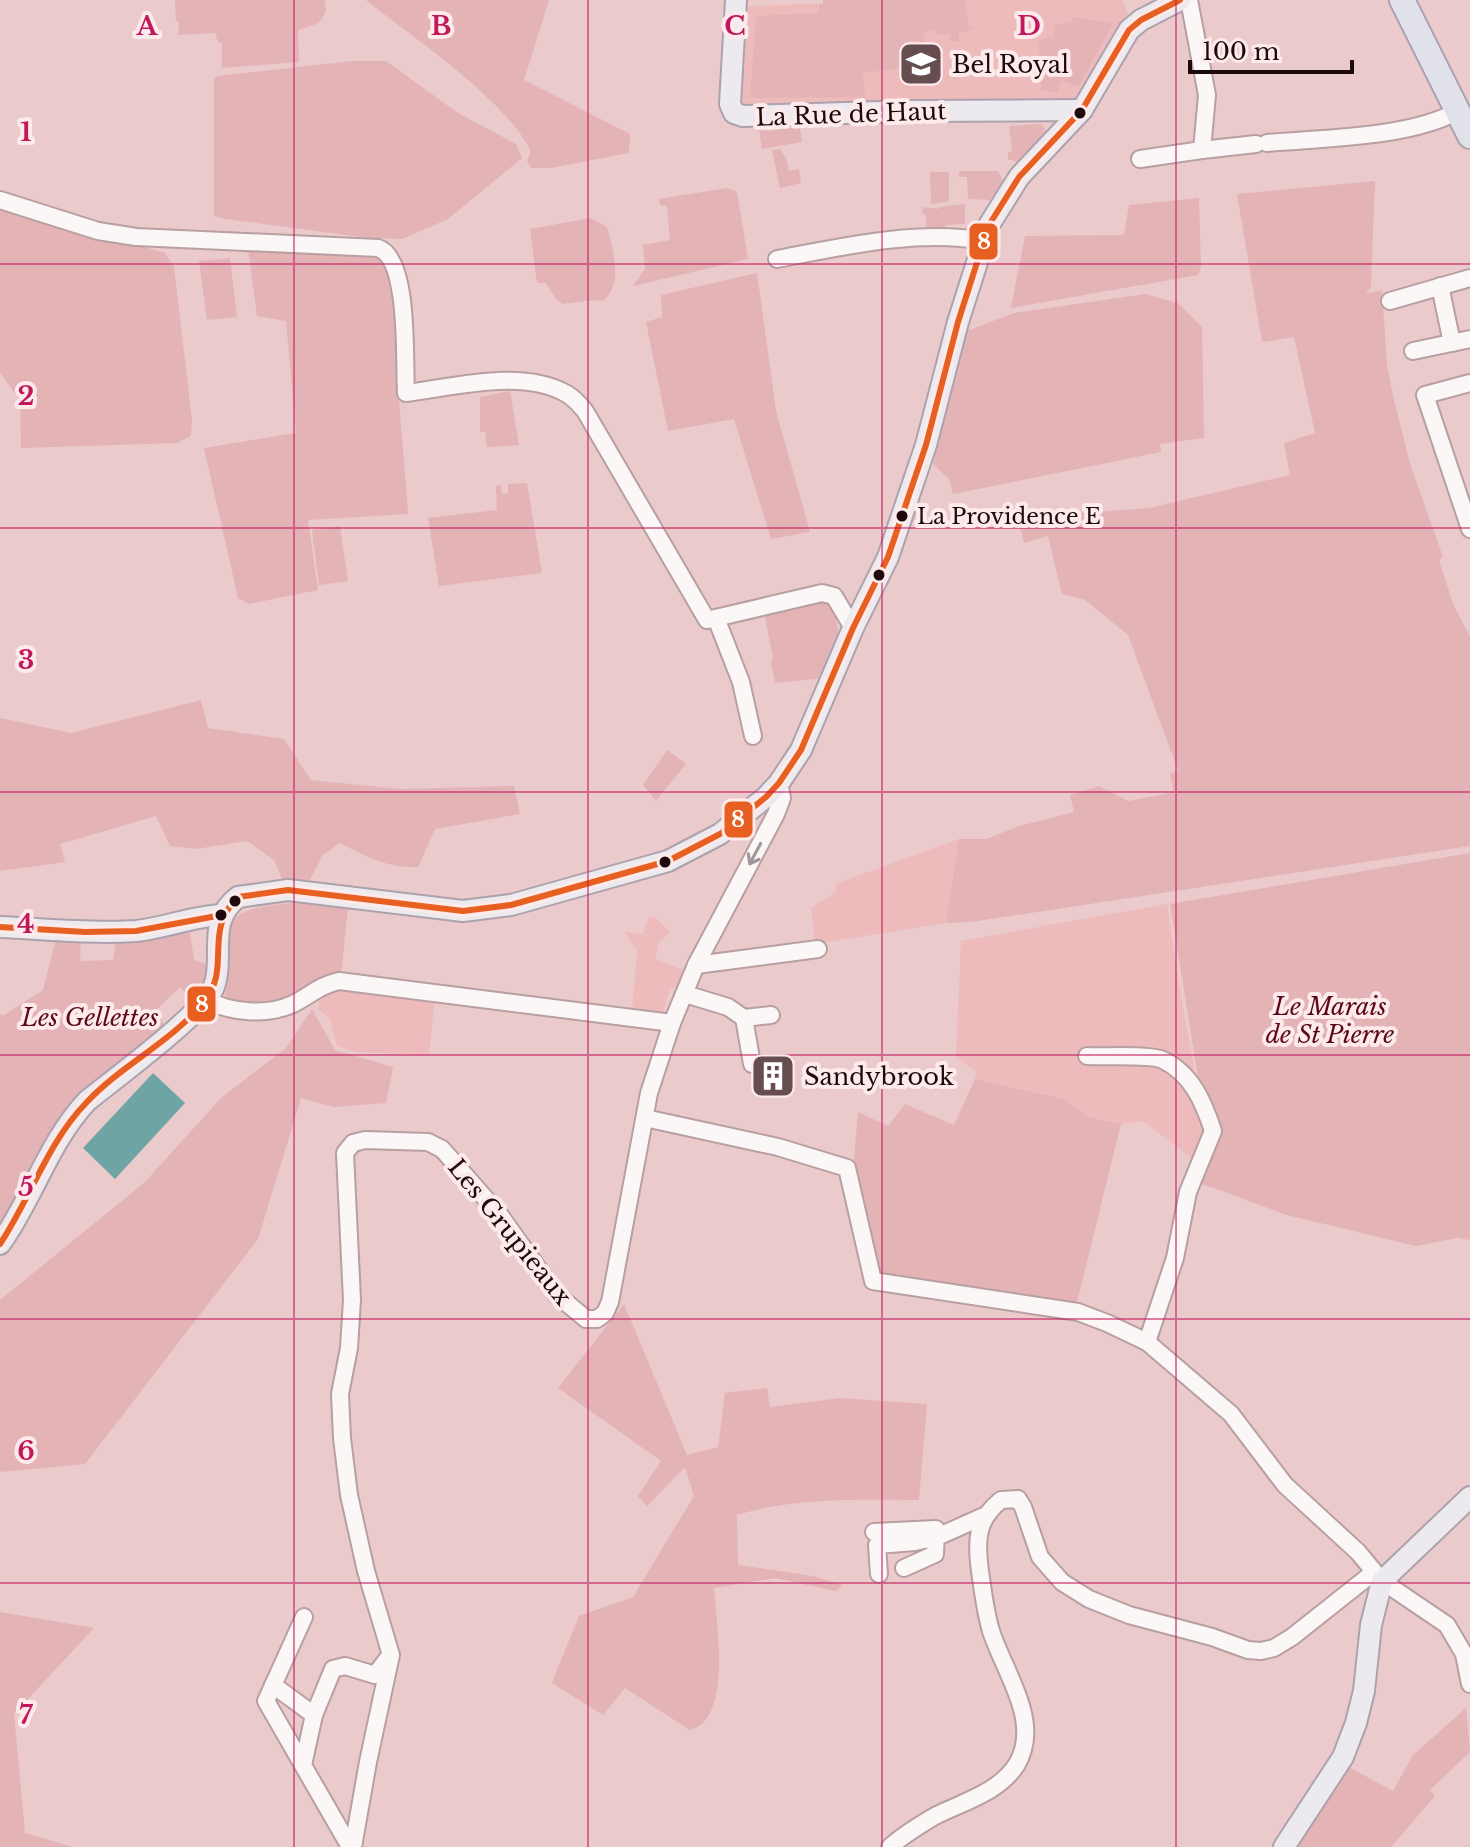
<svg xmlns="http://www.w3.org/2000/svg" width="1470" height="1847" viewBox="0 0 1470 1847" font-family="'Libre Baskerville',serif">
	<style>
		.built { fill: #eebbbd }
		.green { fill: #e3b3b5 }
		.water { fill: #6fa4a5 }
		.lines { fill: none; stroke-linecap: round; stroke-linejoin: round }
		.minor-casing { stroke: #b89fa1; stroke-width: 20 }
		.major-casing { stroke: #ada2ac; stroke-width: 24 }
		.highway-casing { stroke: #ada2ac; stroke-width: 28 }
		.minor { stroke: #fcf7f7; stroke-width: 16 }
		.major { stroke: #eceaef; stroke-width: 20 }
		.highway { stroke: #e1e1e9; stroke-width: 24 }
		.bus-1-casing { stroke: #fdeaeb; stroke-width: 12 }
		.bus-1 { stroke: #e76021; stroke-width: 6 }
		.oneway { stroke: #a39899 }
		.grid { fill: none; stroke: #c2185b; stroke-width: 2; stroke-opacity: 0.55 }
		.bus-dot { fill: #1e0a0c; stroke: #fdeaeb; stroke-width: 3 }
		.labels { text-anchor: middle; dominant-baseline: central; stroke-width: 8; stroke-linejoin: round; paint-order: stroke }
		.bus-label { font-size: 22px; fill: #1e0a0c; stroke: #fdeaeb; text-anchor: start }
		.poi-label { font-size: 24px; fill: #1e0a0c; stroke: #fdeaeb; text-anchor: start }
		.street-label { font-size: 24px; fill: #1e0a0c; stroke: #fdeaeb }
		.park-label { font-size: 24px; font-style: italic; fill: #5c081a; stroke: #fdeaeb }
		.grid-label { font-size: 26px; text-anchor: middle; font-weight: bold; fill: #c2185b; stroke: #fdeaeb; stroke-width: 8; stroke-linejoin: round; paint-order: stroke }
		.line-badge { stroke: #fdeaeb; stroke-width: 3 }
		.badge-label { font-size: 22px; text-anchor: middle; font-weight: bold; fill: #fff }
	</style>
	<rect width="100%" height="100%" fill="#ebcacc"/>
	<!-- built -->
	<g class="built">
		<polygon points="951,0 1122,0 1131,20 1083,95 1070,104 745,105 739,101 746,6"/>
		<polygon points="959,839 946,923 815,944 811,908 836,892 835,884"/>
		<polygon points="1167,904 1179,985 1205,1129 1194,1160 1143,1121 1121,1124 1088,1117 1064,1099 975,1079 976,1072 956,1057 961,941"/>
		<polygon points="649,917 656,918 670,932 659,942 655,959 683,970 679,988 671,987 661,1016 632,1012 637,951 624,932 643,934"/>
		<polygon points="337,988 435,997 429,1055 356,1052 337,1046 330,1019 318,1009 321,992"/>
	</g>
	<!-- green -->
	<g class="green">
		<polygon points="175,0 325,0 326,11 319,23 298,30 299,62 222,68 222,44 217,41 216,33 178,35 179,23 176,20"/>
		<path d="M366 0H549L524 80 630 134 629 153 551 168H531L527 161 531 152C508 101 412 37 366 0Z"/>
		<polygon points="823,0 965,0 969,26 976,28 959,33 959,41 950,41 949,34 936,35 936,29 923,33 926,54 922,53 919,40 904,42 906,58 899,61 901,68 863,73 865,97 750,98 756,16 819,13 819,4 823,4"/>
		<polygon points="1073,17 1113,23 1078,87 1061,80 1058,92 1041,91 1039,40 1053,37 1056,24 1071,22"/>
		<polygon points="352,61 386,61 458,113 516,144 522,158 448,219 402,239 369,238 225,219 214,216 214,79 217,76"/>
		<polygon points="1042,124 1048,136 1020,163 1008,159 1008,152 1012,151 1009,126"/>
		<polygon points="800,127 802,142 762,149 759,129 767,131"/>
		<polygon points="780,149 786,158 789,171 799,169 801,183 780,188 772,150"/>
		<polygon points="959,171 998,171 1003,181 990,200 968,199 967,177 959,177"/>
		<polygon points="930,172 949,172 949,201 931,204"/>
		<polygon points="1375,181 1371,286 1366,294 1382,290 1387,366 1394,400 1411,467 1443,557 1439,560 1453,604 1470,636 1470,846 971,922 946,923 959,839 987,839 1016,827 1074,812 1070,795 1099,786 1129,801 1174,792 1170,774 1178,770 1128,635 1085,600 1062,594 1048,536 1024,543 1018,518 1149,508 1290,475 1284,443 1315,433 1294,337 1262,342 1237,194"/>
		<polygon points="727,188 737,192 748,259 633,286 645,269 643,245 670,240 667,206 660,205 659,199"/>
		<polygon points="1199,198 1201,268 1198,275 1011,308 1025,236 1124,235 1129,205"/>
		<polygon points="965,204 965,224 945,225 946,237 927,238 926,215 923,214 922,207 938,209 939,207"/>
		<polygon points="0,205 165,253 174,267 192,420 191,436 177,443 21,448 20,401 0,372"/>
		<path d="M591 218 607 227C613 249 624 286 602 301L593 300 563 304 556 299 546 283H537L530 229Z"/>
		<path d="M248 249 381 255C402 288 396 327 397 364 399 414 405 464 408 514L308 520 318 590 249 604 238 598 204 448 296 433 286 321 257 316Z"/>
		<polygon points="230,258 237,317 207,320 199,261"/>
		<polygon points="757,273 776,411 810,532 771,539 734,419 668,431 646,322 662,317 661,295"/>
		<polygon points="1145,294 1178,303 1202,327 1204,438 1160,444 1161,452 953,494 949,479 933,464 967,331 1014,313"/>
		<polygon points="510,391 519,445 487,447 485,432 480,432 480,397"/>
		<polygon points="527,483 542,573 439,586 428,518 497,510 496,486 501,485 502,494 508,493 508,484"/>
		<polygon points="340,526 348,581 319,585 312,530"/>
		<path d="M820 597C849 620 836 649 825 678L775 683 771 662 773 658 764 612Z"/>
		<path d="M201 700 208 728 284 739 311 780 400 789 514 786 520 814 435 829 418 867C387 868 367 857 340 843L323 855 307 885 284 883 274 860 247 841 196 849 170 846 156 816 60 844 65 862 0 871V718L71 733Z"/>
		<polygon points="667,750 686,764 656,801 643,785"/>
		<polygon points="1470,853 1470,1240 1457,1238 1416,1246 1287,1215 1197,1182 1219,1130 1199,1083 1170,904"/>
		<path d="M292 903 348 907 341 976 318 980 278 1005 225 1002 229 925C241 906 271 906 292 903Z"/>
		<polygon points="190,932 194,960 210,965 206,985 194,1002 180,987 155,1011 166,1027 71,1103 0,1230 0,1014 4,1015 43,990 55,942 81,940 80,961 113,960 116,941"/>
		<polygon points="312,1009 335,1050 393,1067 386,1103 334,1107 301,1098 258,1239 85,1464 0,1472 0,1300 144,1183 221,1098 286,1048"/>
		<polygon points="975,1079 1064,1099 1088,1117 1121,1124 1076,1306 877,1273 853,1170 858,1112 888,1126 905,1104 954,1125"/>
		<path d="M624 1304 687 1455 718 1447 725 1393 767 1388 770 1407 841 1398 927 1404 919 1500C858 1500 796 1497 737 1515L738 1565 813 1576 842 1585 836 1591 775 1578 714 1588C716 1621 733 1720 690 1730L625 1688 603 1715 552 1683 579 1616 633 1597 694 1496 685 1467 647 1506 638 1496 661 1461 558 1388Z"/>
		<polygon points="0,1612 94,1628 14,1714 25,1833 73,1847 0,1847"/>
		<polygon points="1466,1708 1470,1752 1430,1790 1435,1796 1391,1847 1289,1847 1345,1765 1393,1791 1413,1755"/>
	</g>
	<!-- water -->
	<polygon class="water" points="153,1073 185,1103 115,1179 83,1148"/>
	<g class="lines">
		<!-- minor casing -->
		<g class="minor-casing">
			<g id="minor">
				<path d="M1267 143C1323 138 1409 138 1458 111"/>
				<polyline points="1202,150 1256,144"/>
				<polyline points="1140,159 1202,150 1207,95 1189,0"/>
				<path d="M0 200 98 231 136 237 378 248C410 258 404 361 406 393 454 387 523 368 567 394 574 398 580 405 585 411L707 620 822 593 834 596 853 628"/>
				<path d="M777 259C841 247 918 229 983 241"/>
				<polyline points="1440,286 1452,343"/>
				<polyline points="1390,301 1470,278"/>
				<polyline points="1413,351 1470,339"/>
				<polyline points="1470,383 1425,395 1470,529"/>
				<polyline points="716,618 741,682 753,736"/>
				<polyline points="696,965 818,949"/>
				<polyline points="685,994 728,1007 744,1018 771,1015"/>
				<path d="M205 999C230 1013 267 1016 293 1004 311 995 318 986 339 981L672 1023"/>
				<polyline points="744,1018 752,1064"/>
				<path d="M1087 1056C1103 1057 1152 1054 1163 1060 1192 1074 1204 1103 1213 1131L1188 1192 1175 1258 1147 1342"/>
				<polyline points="645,1118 778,1147 847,1168 873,1281 1078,1312 1107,1323 1147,1342 1231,1414 1285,1485 1358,1552 1382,1581 1447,1625 1464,1654 1470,1684"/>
				<polyline points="874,1532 936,1529 935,1554 904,1568"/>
				<polyline points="879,1574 877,1545 915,1542 937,1537 984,1516"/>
				<polyline points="304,1617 266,1701 350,1847"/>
				<polyline points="273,1685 314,1715 303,1765"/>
				<polyline points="314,1715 333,1669 345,1666 375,1675 388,1658"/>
				<polyline points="353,1847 368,1762 391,1655 366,1571 349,1495 342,1438 340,1394 349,1348 352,1300 345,1153 353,1143 365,1140 428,1142 442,1149 499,1214 557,1295 586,1319 597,1319 605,1313 610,1302 649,1093 672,1023 696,965 776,814 782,798 779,783"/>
				<path d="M890 1847C903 1835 920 1825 935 1816 963 1802 1000 1792 1017 1764 1042 1721 1004 1672 991 1631 985 1611 983 1591 980 1571 976 1541 976 1520 1001 1500L1018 1499 1023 1507 1040 1557 1062 1582 1089 1599 1129 1615 1212 1637 1248 1650 1261 1651 1274 1648 1292 1637 1369 1576 1382 1581"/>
			</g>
		</g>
		<!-- major casing -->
		<g class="major-casing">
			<g id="major">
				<polyline points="736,0 730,104 734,113 743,116 913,111 1082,110"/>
				<path d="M0 927C45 929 91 934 136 931 165 928 193 916 222 915"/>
				<path d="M0 1244C33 1198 48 1143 87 1101 113 1080 201 1015 213 989 226 958 205 922 238 897L288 890 463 911 511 905 668 861 720 834 766 797 779 783 801 750 853 628 888 557 926 445 958 322 989 225 1019 177 1082 110 1129 30 1141 20 1180 0"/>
				<polyline points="1284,1847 1343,1757 1356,1723 1364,1691 1371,1625 1382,1581 1470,1497"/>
			</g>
		</g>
		<!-- highway casing -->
		<g class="highway-casing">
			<polyline id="highway" points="1402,0 1470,136"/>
		</g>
		<!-- minor -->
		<use href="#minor" class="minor"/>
		<!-- major -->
		<use href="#major" class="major"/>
		<!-- highway -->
		<use href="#highway" class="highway"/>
		<!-- bus-1 casing -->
		<g class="bus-1-casing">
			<g id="bus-1">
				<polyline points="0,927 85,932 136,931 222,915"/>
				<path d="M0 1244C30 1199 48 1142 86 1103 122 1064 174 1041 206 999 231 966 203 931 238 897L288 890 463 911 511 905 668 861 720 834 766 797 779 783 801 750 853 628 888 557 926 445 958 322 989 225 1019 177 1082 110 1129 30 1141 20 1180 0"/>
			</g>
		</g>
		<!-- bus-1 -->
		<use href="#bus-1" class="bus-1"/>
	</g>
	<!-- one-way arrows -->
	<defs><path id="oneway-shaft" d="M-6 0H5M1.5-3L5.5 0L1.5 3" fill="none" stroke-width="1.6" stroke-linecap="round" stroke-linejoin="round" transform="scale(2)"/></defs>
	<use class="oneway" href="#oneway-shaft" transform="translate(755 854) rotate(118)"/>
	<!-- grid -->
	<path class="grid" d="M294 0V1847M588 0V1847M882 0V1847M1176 0V1847M0 264H1470M0 528H1470M0 792H1470M0 1055H1470M0 1319H1470M0 1583H1470"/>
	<!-- icons -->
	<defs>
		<g id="school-square" transform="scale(2.3)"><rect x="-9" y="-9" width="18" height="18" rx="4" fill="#664d4f" stroke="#fdeaeb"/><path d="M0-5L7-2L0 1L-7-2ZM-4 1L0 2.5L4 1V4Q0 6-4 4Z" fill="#fff"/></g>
		<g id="building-square" transform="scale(2.3)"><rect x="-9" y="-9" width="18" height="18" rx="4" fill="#664d4f" stroke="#fdeaeb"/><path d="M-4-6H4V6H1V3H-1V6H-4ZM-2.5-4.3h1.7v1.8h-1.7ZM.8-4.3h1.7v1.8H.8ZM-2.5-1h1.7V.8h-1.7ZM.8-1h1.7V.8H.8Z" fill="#fff"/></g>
	</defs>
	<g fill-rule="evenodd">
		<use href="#school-square" x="921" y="64"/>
		<use href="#building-square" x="773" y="1076"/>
	</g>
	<!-- markers -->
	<g class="bus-dot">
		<circle cx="1080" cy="113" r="7"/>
		<circle cx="902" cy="516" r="7"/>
		<circle cx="879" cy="575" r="7"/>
		<circle cx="665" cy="862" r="7"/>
		<circle cx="235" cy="901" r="7"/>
		<circle cx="221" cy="915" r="7"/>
	</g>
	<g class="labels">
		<!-- bus labels -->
		<g class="bus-label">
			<text x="917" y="516">La Providence E</text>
		</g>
		<!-- poi labels -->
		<g class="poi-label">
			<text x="952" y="64">Bel Royal</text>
			<text x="804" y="1076">Sandybrook</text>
		</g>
		<!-- street labels -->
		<g class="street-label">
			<text transform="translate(851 114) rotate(-2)">La Rue de Haut</text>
			<text transform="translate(510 1232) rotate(51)">Les Grupieaux</text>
		</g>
		<!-- park labels -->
		<g class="park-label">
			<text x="1330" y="1006">Le Marais<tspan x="1330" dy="28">de St Pierre</tspan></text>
			<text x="90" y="1017">Les Gellettes</text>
		</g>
	</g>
	<g class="grid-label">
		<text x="147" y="35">A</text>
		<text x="441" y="35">B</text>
		<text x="735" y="35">C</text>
		<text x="1029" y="35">D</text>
		<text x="26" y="141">1</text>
		<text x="26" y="405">2</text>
		<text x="26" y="669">3</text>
		<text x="26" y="933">4</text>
		<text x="26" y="1196">5</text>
		<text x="26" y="1460">6</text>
		<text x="26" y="1724">7</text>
	</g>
	<g class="line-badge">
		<rect x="968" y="222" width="31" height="39" rx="8" fill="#e76021"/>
		<rect x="723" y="800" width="31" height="39" rx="8" fill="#e76021"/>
		<rect x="186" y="985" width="31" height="38" rx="8" fill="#e76021"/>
	</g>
	<g class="badge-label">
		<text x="984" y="249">8</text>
		<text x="738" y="827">8</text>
		<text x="202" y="1012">8</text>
	</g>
	<!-- scale -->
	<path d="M1190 60v12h162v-12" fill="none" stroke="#1e0a0c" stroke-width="4"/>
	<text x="1202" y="60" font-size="24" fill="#1e0a0c" stroke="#fdeaeb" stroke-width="6" paint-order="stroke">100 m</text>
</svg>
